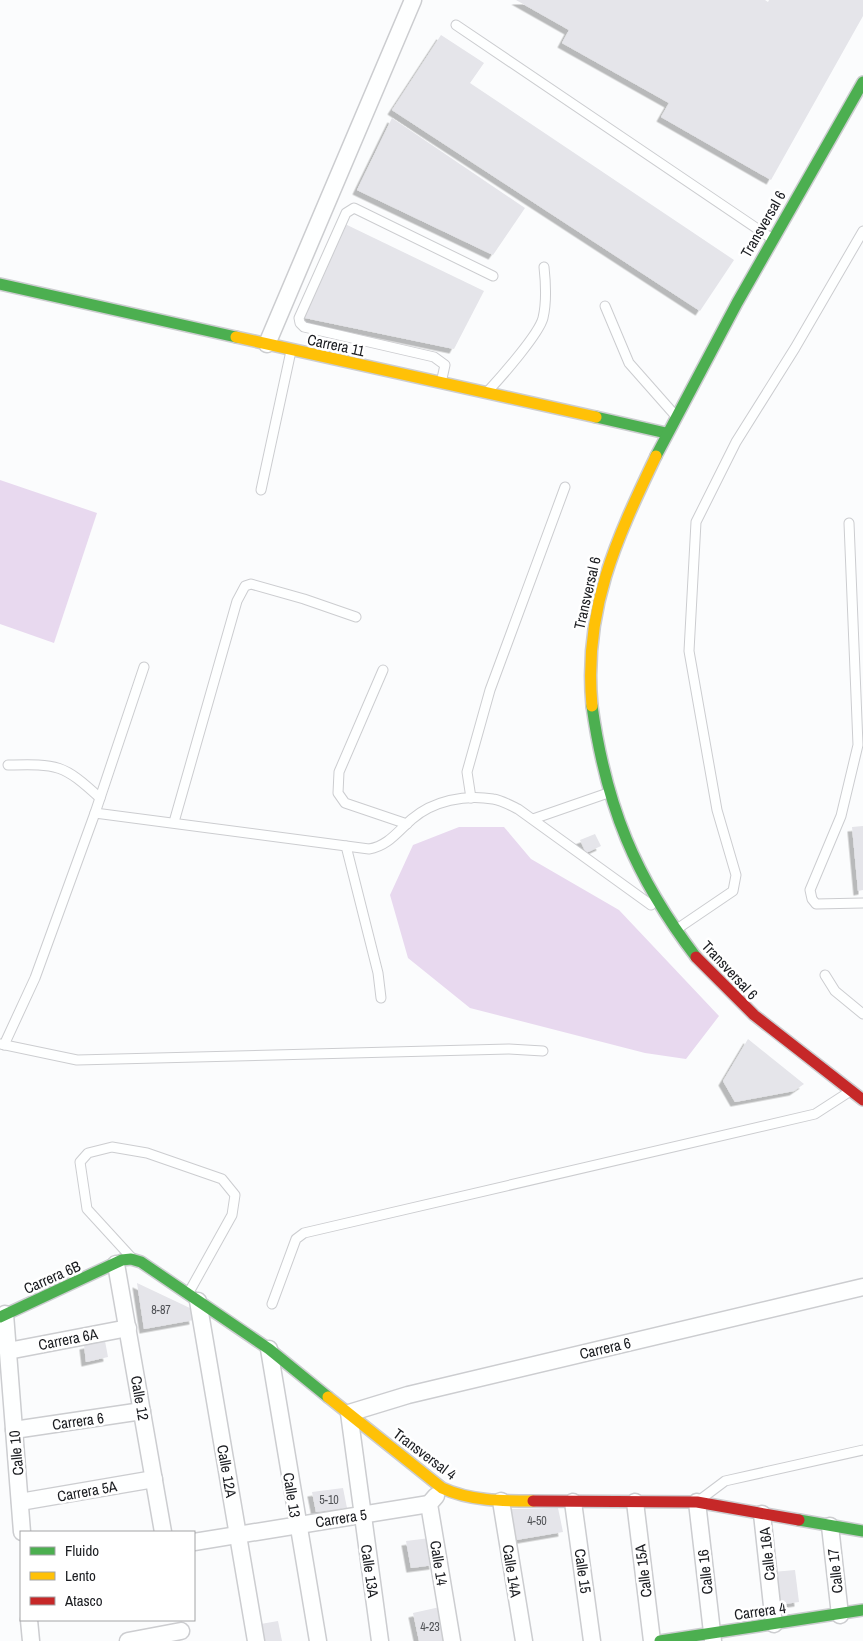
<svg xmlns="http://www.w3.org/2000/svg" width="863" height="1641" viewBox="0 0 863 1641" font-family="'Archivo Narrow',sans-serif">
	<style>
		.green { fill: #e8d9ef }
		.building { fill: #e5e5ea; filter: url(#shadow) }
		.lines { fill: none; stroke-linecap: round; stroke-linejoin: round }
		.lane-casing { stroke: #cccdd0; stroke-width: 11 }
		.street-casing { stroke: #cccdd0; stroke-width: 19 }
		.fast-casing { stroke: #cccdd0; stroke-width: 14 }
		.slow-casing { stroke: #cccdd0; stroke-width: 14 }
		.jam-casing { stroke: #cccdd0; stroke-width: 14 }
		.lane { stroke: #feffff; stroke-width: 9 }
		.street { stroke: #feffff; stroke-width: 16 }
		.fast { stroke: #4caf50; stroke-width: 11 }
		.slow { stroke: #ffc107; stroke-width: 11 }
		.jam { stroke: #c62828; stroke-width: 11 }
		.labels { text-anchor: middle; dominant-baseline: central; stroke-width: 5; stroke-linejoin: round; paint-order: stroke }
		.number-label { font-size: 12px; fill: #505256 }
		.street-label { font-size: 15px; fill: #1a1c20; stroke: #fff }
	</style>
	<defs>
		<filter id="shadow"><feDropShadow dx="-4.5" dy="4.5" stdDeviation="0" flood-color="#0004"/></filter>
	</defs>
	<rect width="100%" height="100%" fill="#fbfcfd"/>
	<!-- green -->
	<g class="green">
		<polygon points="0,480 97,513 54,643 0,624"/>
		<polygon points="459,827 504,827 531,859 619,910 719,1016 686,1059 645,1053 470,1008 408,958 390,895 413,845"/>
	</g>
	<!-- building -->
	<g class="building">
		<polygon points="516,0 765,0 768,2 769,0 863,0 863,16 771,180 661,117 669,103 562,43 569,30"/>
		<polygon points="441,35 484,63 470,83 734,260 700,311 392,110"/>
		<polygon points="392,118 525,208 493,255 357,190"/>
		<polygon points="345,224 484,291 454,349 305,318"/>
		<polygon points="863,826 863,890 858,891 852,827"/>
		<polygon points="595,834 601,846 586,853 580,840"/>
		<polygon points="748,1039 804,1084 794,1091 735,1102 723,1081"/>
		<polygon points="137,1283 192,1309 194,1320 144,1329"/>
		<polygon points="105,1341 108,1357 86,1362 84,1345"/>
		<polygon points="343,1488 347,1508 316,1512 312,1492"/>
		<polygon points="558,1508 563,1532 516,1540 511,1509"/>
		<polygon points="430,1538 434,1565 411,1568 406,1541"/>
		<polygon points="795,1570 799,1602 777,1605 773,1572"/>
		<polygon points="440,1607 447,1641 419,1641 413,1613"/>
		<polygon points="278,1621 282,1641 258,1641 255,1625"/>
	</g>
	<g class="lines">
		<!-- lane casing -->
		<g class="lane-casing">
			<g id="lane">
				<polyline points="456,25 771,238"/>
				<polyline points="605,306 629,363 674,414"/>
				<polyline points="441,383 445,365 434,357 304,327 300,323 299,318 346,213 354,208 493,276"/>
				<path d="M489 390C501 377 539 334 543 318 547 301 546 285 544 267"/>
				<polyline points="261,490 291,351"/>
				<polyline points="849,523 858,745 841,816 810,890 812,899 816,904 863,903"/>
				<polyline points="383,670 339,772 338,793 345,803 407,824"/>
				<path d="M8 765C58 764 63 764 100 798"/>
				<polyline points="471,798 467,772 490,690 565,487"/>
				<polyline points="95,813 144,667"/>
				<polyline points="533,819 608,793"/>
				<polyline points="174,822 237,601 245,586 251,584 304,599 356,617"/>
				<polyline points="346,846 378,973 381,998"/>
				<polyline points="677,929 733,891 736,875 717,810 689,651 696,522 736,442 795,348 863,231"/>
				<polyline points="825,975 835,991 863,1014"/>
				<polyline points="0,1044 77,1060 509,1049 543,1051"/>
				<path d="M4 1045 35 978 95 813 369 849C388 846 398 831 412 819 433 801 465 794 493 799 501 800 510 805 518 809L651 905"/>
				<polyline points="130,1256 87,1209 80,1162 88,1153 112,1147 147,1153 222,1179 235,1195 232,1215 188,1294"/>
				<polyline points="272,1304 296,1239 304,1233 815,1114 849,1092"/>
				<polyline points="701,1499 725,1481 863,1450"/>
			</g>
		</g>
		<!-- street casing -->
		<g class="street-casing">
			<g id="street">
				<polyline points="267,344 413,0"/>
				<polyline points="116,1264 163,1532"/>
				<polyline points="198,1301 256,1641"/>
				<polyline points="5,1314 22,1532"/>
				<polyline points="269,1349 318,1641"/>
				<polyline points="8,1351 128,1328"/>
				<polyline points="14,1430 142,1411"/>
				<polyline points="436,1496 429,1504 452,1641"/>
				<polyline points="501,1501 524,1641"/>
				<polyline points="20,1502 154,1479"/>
				<polyline points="573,1502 592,1641"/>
				<polyline points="635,1502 652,1641"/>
				<polyline points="697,1502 713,1641"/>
				<polyline points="762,1514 774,1624"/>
				<polyline points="830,1526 840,1615"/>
				<polyline points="194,1542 429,1504"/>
				<polyline points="29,1620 31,1641"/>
				<polyline points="128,1641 181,1631"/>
				<polyline points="380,1641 349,1413 408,1395 863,1287"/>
			</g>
		</g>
		<!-- fast casing -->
		<g class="fast-casing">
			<g id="fast">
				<polyline points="0,284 236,337"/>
				<polyline points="596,417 666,433"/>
				<polyline points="656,456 737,303 863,82"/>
				<path d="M592 706C606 806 635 877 696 957"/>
				<polyline points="0,1317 122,1260 131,1259 141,1262 269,1349 328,1397"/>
				<polyline points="799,1520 863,1531"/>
				<polyline points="660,1641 863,1610"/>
			</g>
		</g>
		<!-- slow casing -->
		<g class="slow-casing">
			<g id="slow">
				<polyline points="236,337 596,417"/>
				<path d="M592 706C583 610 616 540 656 456"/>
				<path d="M328 1397 442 1488C470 1501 502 1501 533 1501"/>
			</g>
		</g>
		<!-- jam casing -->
		<g class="jam-casing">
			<g id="jam">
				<polyline points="696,957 754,1015 863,1100"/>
				<polyline points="533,1501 697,1502 799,1520"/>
			</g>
		</g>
		<!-- lane -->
		<use href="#lane" class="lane"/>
		<!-- street -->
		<use href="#street" class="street"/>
		<!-- fast -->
		<use href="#fast" class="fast"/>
		<!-- slow -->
		<use href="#slow" class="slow"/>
		<!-- jam -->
		<use href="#jam" class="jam"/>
	</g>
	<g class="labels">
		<!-- number labels -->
		<g class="number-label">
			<text x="161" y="1310">8-87</text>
			<text x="329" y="1500">5-10</text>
			<text x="537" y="1521">4-50</text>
			<text x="430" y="1627">4-23</text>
		</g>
		<!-- street labels -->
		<g class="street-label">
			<text transform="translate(763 224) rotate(-60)">Transversal 6</text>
			<text transform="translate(336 345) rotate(12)">Carrera 11</text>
			<text transform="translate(587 593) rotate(-77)">Transversal 6</text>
			<text transform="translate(730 970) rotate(47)">Transversal 6</text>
			<text transform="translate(52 1277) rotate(-24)">Carrera 6B</text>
			<text transform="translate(68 1339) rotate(-11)">Carrera 6A</text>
			<text transform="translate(605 1348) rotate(-13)">Carrera 6</text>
			<text transform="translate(140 1398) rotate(80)">Calle 12</text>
			<text transform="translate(78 1421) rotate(-8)">Carrera 6</text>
			<text transform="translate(16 1453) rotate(-95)">Calle 10</text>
			<text transform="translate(425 1454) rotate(37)">Transversal 4</text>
			<text transform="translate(227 1471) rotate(80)">Calle 12A</text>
			<text transform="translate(87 1491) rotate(-10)">Carrera 5A</text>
			<text transform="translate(292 1495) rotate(81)">Calle 13</text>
			<text transform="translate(341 1518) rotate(-9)">Carrera 5</text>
			<text transform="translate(767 1554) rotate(-96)">Calle 16A</text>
			<text transform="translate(439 1563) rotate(81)">Calle 14</text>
			<text transform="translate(370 1571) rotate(82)">Calle 13A</text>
			<text transform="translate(512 1571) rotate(81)">Calle 14A</text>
			<text transform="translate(583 1571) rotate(82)">Calle 15</text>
			<text transform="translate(643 1571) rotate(-97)">Calle 15A</text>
			<text transform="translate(835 1571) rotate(-96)">Calle 17</text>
			<text transform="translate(705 1572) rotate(-96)">Calle 16</text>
			<text transform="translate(760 1611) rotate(-8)">Carrera 4</text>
		</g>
	</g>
	<!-- legend -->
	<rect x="20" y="1531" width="175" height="90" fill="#ffffff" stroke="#a3a4a6"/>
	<rect x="30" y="1547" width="25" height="8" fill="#4caf50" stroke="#a3a4a6"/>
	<text x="65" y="1556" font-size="15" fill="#1a1c20">Fluido</text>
	<rect x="30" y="1572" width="25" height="8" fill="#ffc107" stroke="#a3a4a6"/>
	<text x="65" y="1581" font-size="15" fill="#1a1c20">Lento</text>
	<rect x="30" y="1597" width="25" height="8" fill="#c62828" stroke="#a3a4a6"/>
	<text x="65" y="1606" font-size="15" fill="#1a1c20">Atasco</text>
</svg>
